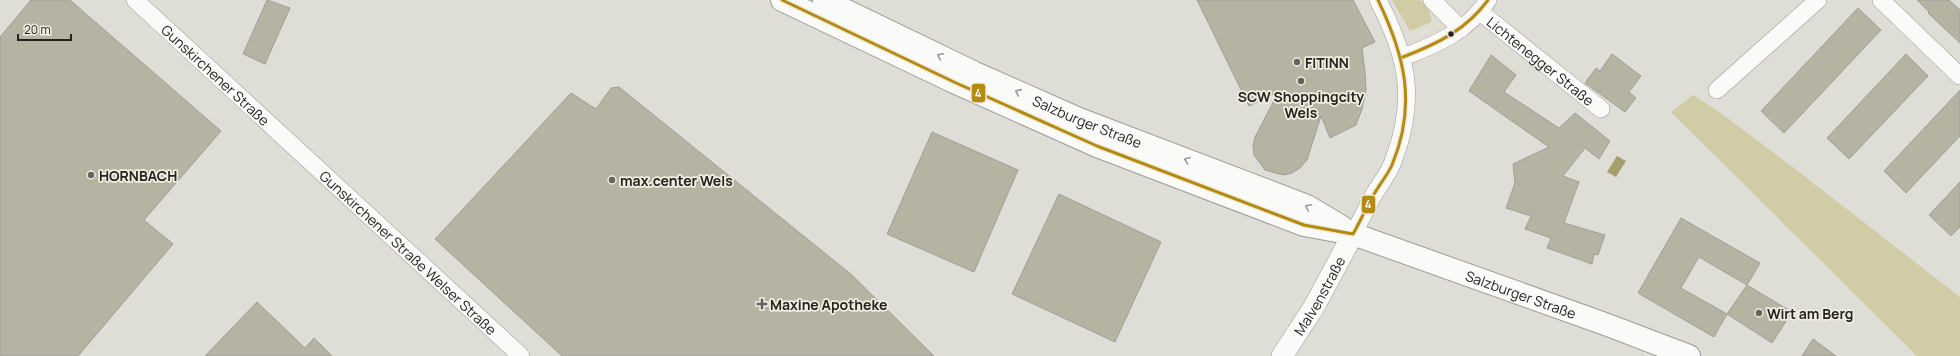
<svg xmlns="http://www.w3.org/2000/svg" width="1960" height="356" viewBox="0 0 1960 356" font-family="Manrope,sans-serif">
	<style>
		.green { fill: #d2cca6 }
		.water { fill: #a79f6b }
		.building { fill: #b5b3a2; stroke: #a09f9a }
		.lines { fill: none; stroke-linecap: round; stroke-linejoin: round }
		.minor-casing { stroke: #9d9c97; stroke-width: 18 }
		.tertiary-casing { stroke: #9d9c97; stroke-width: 22 }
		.primary-casing { stroke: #9d9c97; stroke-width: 24 }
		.minor { stroke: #fafaf9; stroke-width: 17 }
		.tertiary { stroke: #fafaf9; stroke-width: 21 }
		.primary { stroke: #fafaf9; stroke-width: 22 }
		.bus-1-casing { stroke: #efede0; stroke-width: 6 }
		.bus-1 { stroke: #b48b0f; stroke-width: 3 }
		.oneway { stroke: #9a9996 }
		.bus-dot { fill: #24231e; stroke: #efede0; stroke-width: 1.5 }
		.poi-dot { fill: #65645e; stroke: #efede0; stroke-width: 1.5 }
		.labels { text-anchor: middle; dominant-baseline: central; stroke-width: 3.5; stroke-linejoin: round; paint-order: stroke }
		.street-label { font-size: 14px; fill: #24231e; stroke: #efede0 }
		.poi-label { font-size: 14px; font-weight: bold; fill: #24231e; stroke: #efede0; text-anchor: start }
		.line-badge { stroke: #efede0; stroke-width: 1.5 }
		.badge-label { font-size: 11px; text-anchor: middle; font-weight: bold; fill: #fff }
	</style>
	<rect width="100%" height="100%" fill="#deddd6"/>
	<!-- green -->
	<g class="green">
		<polygon points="1392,0 1420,0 1428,6 1432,22 1410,31"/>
		<polygon points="1693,95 1715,109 1790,165 1960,297 1960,356 1917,356 1671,112"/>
	</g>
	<!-- water -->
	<polygon class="water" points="1617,156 1626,161 1616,177 1607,172"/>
	<!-- building -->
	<g class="building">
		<polygon points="31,0 70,0 221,131 144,220 173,244 78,356 0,356 0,37"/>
		<polygon points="267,0 290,8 265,64 243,54"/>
		<polygon points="1197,0 1353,0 1375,42 1362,48 1365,72 1366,90 1362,109 1356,125 1330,138 1321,116 1307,160 1300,168 1292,173 1283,175 1265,170 1254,155 1253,146 1255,137 1279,91 1249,106"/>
		<polygon points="1917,0 1949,0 1960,10 1960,43 1928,13 1929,12"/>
		<polygon points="1858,8 1881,30 1784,133 1761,111"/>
		<polygon points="1612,54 1641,76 1629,92 1636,98 1625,112 1585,83 1596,68 1600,71"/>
		<polygon points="1906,54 1928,76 1849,159 1827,138"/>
		<polygon points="1491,55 1516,75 1504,92 1559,128 1575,113 1610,141 1599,159 1585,148 1563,176 1579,182 1564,223 1605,235 1598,255 1594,254 1592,264 1547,248 1551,238 1525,229 1531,216 1506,208 1515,183 1513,164 1549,147 1469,91"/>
		<polygon points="619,87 852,275 934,356 562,356 435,239 571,93 596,109 611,88"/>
		<polygon points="1960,90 1960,136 1906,193 1884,171"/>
		<polygon points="932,132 1018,170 974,272 887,234"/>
		<polygon points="1960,182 1960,227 1951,236 1929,215"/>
		<polygon points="1059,194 1161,242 1115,342 1012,294"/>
		<polygon points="1681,218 1760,263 1747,285 1699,257 1681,288 1727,314 1714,337 1638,293"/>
		<polygon points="1747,285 1792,312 1772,343 1727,314"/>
		<polygon points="257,302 305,348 314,338 332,356 205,356"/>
		<polygon points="1813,339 1836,356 1802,356"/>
	</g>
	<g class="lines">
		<!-- minor casing -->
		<g class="minor-casing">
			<g id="minor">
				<path id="s1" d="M135 0 521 356"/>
				<polyline points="1432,0 1461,29"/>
				<polyline points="1881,0 1960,76"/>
				<path id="s2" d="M1480 12 1601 109"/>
				<path d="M1403 57C1436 45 1468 31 1488 0"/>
				<polyline points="1717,90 1818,0"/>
				<path d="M1353 234C1360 222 1366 209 1373 196 1380 184 1390 172 1394 159 1417 98 1407 56 1378 0"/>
			</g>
		</g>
		<!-- tertiary casing -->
		<g class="tertiary-casing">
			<g id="tertiary">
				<path id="s3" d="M1282 356 1314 307 1353 234"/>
			</g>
		</g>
		<!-- primary casing -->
		<g class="primary-casing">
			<g id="primary">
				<path id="s4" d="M782 0 954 82 1097 146 1304 225 1353 234 1605 324 1689 356"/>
				<path id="s5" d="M824 0 975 73 1079 119 1307 206 1342 227"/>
			</g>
		</g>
		<!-- minor -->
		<use href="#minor" class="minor"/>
		<!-- tertiary -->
		<use href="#tertiary" class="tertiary"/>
		<!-- primary -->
		<use href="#primary" class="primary"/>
		<!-- bus-1 casing -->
		<g class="bus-1-casing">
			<g id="bus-1">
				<path d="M782 0 954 82 1097 146 1304 225 1353 234C1360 222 1366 208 1373 196 1379 185 1387 176 1392 165 1417 105 1405 56 1378 0"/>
				<path d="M1403 57C1437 44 1466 30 1488 0"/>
			</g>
		</g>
		<!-- bus-1 -->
		<use href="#bus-1" class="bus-1"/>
	</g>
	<!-- one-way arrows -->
	<defs><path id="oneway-chevron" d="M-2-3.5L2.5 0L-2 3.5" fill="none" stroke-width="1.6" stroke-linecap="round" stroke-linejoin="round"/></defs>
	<g class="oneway">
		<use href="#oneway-chevron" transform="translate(940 56) rotate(-154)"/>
		<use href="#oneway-chevron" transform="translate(1018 92) rotate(-156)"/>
		<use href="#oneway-chevron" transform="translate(1187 160) rotate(-159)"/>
		<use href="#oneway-chevron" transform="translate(1308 207) rotate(-153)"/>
	</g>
	<!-- markers -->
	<circle class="bus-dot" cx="1451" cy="34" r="3.5"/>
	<g class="poi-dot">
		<circle cx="1297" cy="62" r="4"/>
		<circle cx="1301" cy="81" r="4"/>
		<circle cx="91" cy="175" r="4"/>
		<circle cx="612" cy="180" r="4"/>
		<path d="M760 298h4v4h4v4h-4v4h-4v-4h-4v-4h4z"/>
		<circle cx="1759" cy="313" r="4"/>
	</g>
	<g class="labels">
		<!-- street labels -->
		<g class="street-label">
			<text stroke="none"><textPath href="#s2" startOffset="78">Lichtenegger Straße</textPath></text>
			<text stroke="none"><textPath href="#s1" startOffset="110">Gunskirchener Straße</textPath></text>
			<text stroke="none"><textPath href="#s5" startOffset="290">Salzburger Straße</textPath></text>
			<text stroke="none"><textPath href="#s1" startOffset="372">Gunskirchener Straße Welser Straße</textPath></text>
			<text stroke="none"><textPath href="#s4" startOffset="797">Salzburger Straße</textPath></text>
			<text stroke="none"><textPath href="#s3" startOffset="71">Malvenstraße</textPath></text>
		</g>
		<!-- poi labels -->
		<g class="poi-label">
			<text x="1305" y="62">FITINN</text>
			<text x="1301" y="96" text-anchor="middle">SCW Shoppingcity<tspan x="1301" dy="16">Wels</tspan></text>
			<text x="99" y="175">HORNBACH</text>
			<text x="620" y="180">max.center Wels</text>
			<text x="770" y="304">Maxine Apotheke</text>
			<text x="1767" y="313">Wirt am Berg</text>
		</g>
	</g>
	<g class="line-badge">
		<rect x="971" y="83" width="15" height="20" rx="4" fill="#b48b0f"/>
		<rect x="1361" y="195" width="15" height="19" rx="4" fill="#b48b0f"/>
	</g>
	<g class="badge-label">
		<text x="978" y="97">4</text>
		<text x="1368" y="208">4</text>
	</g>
	<!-- scale -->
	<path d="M18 34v6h53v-6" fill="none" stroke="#24231e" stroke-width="2"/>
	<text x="24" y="34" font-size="12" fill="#24231e" stroke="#efede0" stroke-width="3" paint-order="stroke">20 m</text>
</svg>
